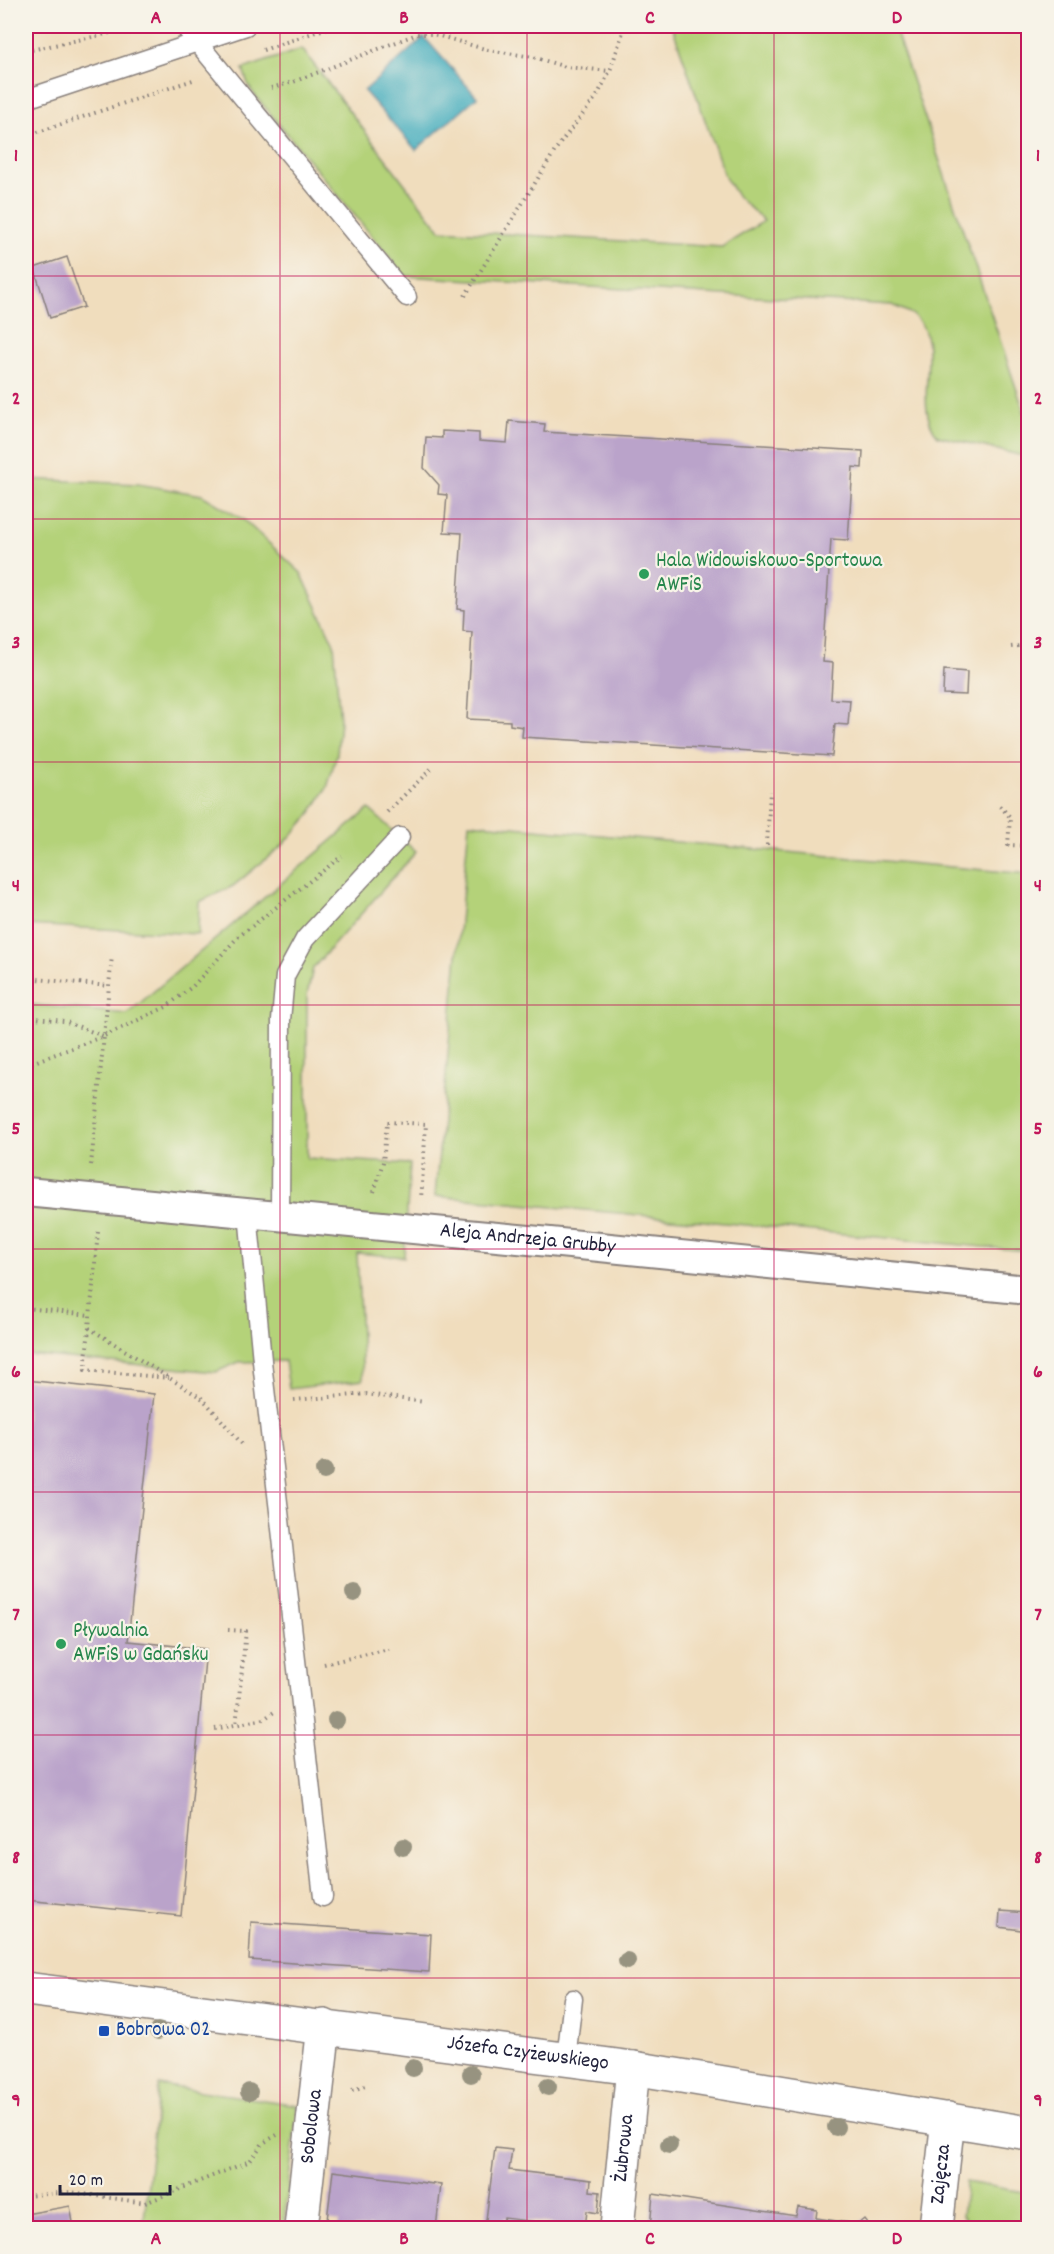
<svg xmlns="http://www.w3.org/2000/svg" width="1054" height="2254" viewBox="0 0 1054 2254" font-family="Dekko,sans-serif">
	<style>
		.green { fill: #b4d279; stroke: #6b7a5a; stroke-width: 1.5 }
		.water { fill: #3daabc; stroke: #30667c; stroke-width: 1.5 }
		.building { fill: #baa3ca }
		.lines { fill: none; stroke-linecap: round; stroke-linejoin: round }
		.service-casing { stroke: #89807c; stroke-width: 21 }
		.pedestrian-casing { stroke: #89807c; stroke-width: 32 }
		.minor-casing { stroke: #89807c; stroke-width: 36 }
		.tertiary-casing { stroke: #89807c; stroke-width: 36 }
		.path { stroke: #89807c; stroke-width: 4; stroke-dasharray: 1.5 4.5; stroke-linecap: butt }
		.service { stroke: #fff; stroke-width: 18 }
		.pedestrian { stroke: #fff; stroke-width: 28 }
		.minor { stroke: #fff; stroke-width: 33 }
		.tertiary { stroke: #fff; stroke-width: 33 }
		.tree { fill: #979380 }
		.grid { fill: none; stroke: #c2185b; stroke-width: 1.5; stroke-opacity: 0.55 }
		.leisure-dot { fill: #2e9e5b; stroke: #f7f3e8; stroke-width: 2 }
		.transit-dot { fill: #1a4fb4; stroke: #f7f3e8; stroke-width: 2 }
		.labels { text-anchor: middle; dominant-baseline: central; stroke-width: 4.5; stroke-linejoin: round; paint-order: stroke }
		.leisure-label { font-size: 21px; fill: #27864d; stroke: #f7f3e8; text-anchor: start }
		.street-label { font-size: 21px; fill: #22223b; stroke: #f7f3e8 }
		.transit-label { font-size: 21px; fill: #164399; stroke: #f7f3e8; text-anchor: start }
		.neatline { fill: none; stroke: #c2185b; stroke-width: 2 }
		.grid-label { font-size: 20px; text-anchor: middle; font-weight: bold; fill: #c2185b }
	</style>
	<rect width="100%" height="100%" fill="#f7f3e8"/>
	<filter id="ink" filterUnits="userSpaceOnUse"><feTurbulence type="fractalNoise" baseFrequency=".0167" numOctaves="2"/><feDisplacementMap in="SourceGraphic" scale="12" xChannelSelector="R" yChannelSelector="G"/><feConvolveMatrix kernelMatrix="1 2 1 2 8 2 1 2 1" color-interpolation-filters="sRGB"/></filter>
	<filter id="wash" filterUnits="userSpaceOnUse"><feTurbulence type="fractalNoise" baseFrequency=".008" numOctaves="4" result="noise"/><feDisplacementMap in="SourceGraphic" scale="24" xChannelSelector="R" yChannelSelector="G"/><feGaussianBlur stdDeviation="1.35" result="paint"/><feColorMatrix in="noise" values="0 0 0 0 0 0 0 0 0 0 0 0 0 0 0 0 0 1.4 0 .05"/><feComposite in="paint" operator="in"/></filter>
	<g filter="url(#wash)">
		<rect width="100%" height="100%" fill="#f0ddbd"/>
		<!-- green -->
		<g class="green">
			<path d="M672 26H894L1028 423V457L938 436C909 403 947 342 913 315 907 311 898 308 892 305L405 276 254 94 249 87 243 69 302 49 440 230 722 247 764 221 737 196 725 177Z"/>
			<polygon points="26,479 138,484 202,495 244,520 301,573 334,644 340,721 337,754 327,788 308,817 283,845 233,886 199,902 198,934 26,925"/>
			<polygon points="369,809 416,852 313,968 307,995 307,1158 410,1164 404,1257 357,1253 363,1380 289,1389 285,1361 239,1362 216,1372 26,1354 26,1004 127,1014"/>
			<polygon points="469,823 1028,874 1028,1220 1026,1251 435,1196"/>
			<polygon points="159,2085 298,2105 283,2228 143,2228"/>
			<polygon points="966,2182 1028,2193 1028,2228 963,2227 964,2217 962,2216"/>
		</g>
		<!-- water -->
		<polygon class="water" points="424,37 477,97 416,150 364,91"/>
		<g id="blocks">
			<!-- building -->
			<g class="building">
				<polygon points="67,257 84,307 50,318 34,268"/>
				<polygon points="509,421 545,424 544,432 863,451 862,468 853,467 848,540 831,539 823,662 833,663 831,699 850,700 848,725 835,724 832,756 522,737 523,727 510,725 510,721 467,719 472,632 463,631 464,610 457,609 462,533 444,532 447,495 438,494 439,485 424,468 426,437 442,438 442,431 479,433 479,441 507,443"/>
				<polygon points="944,670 967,672 966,695 943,694"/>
				<polygon points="26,1380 154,1394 128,1641 206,1649 181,1916 26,1900 26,1495 30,1452 26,1452"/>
				<polygon points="1000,1911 1028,1913 1028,1931 999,1927"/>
				<polygon points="251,1922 431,1934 429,1972 249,1960"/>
				<polygon points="495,2148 512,2150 509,2170 591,2180 590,2191 600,2192 598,2213 587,2211 585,2228 504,2218 503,2228 485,2228"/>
				<polygon points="333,2171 441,2185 436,2228 375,2228 368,2226 368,2228 338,2228 339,2222 327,2220"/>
				<polygon points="653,2194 796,2216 798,2207 817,2210 816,2218 858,2224 864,2219 871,2228 650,2228"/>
				<polygon points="70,2206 74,2228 26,2228 26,2214"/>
			</g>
		</g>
	</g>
	<g filter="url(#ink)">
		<use href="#blocks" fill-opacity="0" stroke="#89807c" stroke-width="1.5"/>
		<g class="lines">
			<!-- service casing -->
			<g class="service-casing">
				<g id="service">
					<polyline points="184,26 407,297"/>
					<polyline points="26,99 246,26"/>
					<polyline points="248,1213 263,1371 323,1897"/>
					<polyline points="280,1216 281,1020 285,976 305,939 400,837"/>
					<polyline points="566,2059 573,1999"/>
				</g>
			</g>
			<!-- pedestrian casing -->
			<g class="pedestrian-casing">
				<g id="pedestrian">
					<path id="s1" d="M26 1192 550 1242 1028 1290"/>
				</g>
			</g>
			<!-- minor casing -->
			<g class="minor-casing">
				<g id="minor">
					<path id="s2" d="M301 2228 324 2026"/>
					<path id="s3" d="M617 2228 633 2068"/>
					<path id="s4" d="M936 2228 948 2119"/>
				</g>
			</g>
			<!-- tertiary casing -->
			<g class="tertiary-casing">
				<g id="tertiary">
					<path id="s5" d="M26 1989 633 2068 1028 2133"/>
				</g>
			</g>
			<!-- path -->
			<g class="path">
				<polyline points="26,29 42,26"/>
				<polyline points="263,50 333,26"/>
				<polyline points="26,51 102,35 136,26"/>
				<polyline points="271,88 293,82 417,34 433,34 488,50 533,57 566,67 610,71"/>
				<polyline points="26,136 193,80"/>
				<polyline points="465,296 558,146 597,96 610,71 625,26"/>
				<polyline points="1011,647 1028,645"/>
				<polyline points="1000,806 1010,817 1008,845 1028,846"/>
				<polyline points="387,812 432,768"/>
				<polyline points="767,845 770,791"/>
				<polyline points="26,978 109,986"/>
				<polyline points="26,1017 64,1021 103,1036"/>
				<polyline points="26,1065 104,1036 166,1007 193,986 238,937 342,856"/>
				<polyline points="91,1165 112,956"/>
				<polyline points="374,1192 383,1162 387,1122 426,1124 421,1199"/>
				<polyline points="98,1232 85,1370 169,1378"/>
				<polyline points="26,1242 27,1225"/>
				<polyline points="26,1308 90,1315"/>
				<polyline points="89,1328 203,1399 242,1444"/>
				<polyline points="294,1400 366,1394 424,1402"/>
				<polyline points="228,1630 246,1631 236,1726"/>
				<polyline points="324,1664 389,1649"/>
				<polyline points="215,1729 264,1719 274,1712"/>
				<polyline points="352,2090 369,2085"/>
				<polyline points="26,2196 71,2192 145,2203 250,2161 263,2143 277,2135"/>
			</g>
			<!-- service -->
			<use href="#service" class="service"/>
			<!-- pedestrian -->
			<use href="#pedestrian" class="pedestrian"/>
			<!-- minor -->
			<use href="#minor" class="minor"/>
			<!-- tertiary -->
			<use href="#tertiary" class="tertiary"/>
		</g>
		<!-- trees -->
		<g class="tree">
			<circle cx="324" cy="1471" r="9"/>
			<circle cx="354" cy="1593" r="9"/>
			<circle cx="336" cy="1720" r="9"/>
			<circle cx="403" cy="1847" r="9"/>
			<circle cx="627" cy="1961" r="9"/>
			<circle cx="158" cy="2031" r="9"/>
			<circle cx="413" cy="2068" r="9"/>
			<circle cx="471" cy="2074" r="9"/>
			<circle cx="548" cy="2087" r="9"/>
			<circle cx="249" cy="2092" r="9"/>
			<circle cx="836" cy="2127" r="9"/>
			<circle cx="669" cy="2145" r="9"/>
		</g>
	</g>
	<!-- grid -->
	<path class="grid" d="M280 26V2228M527 26V2228M774 26V2228M26 276H1028M26 519H1028M26 762H1028M26 1005H1028M26 1249H1028M26 1492H1028M26 1735H1028M26 1978H1028"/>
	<!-- markers -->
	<g class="leisure-dot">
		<circle cx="644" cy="574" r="6"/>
		<circle cx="61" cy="1644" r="6"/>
	</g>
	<rect class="transit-dot" x="98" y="2025" width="12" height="12" rx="3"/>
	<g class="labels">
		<!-- leisure labels -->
		<g class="leisure-label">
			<text x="656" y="562">Hala Widowiskowo-Sportowa<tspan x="656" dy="24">AWFiS</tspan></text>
			<text x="73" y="1632">Pływalnia<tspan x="73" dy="24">AWFiS w Gdańsku</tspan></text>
		</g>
		<!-- street labels -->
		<g class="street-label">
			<text stroke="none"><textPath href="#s1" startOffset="504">Aleja Andrzeja Grubby</textPath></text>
			<text stroke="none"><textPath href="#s5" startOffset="506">Józefa Czyżewskiego</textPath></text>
			<text stroke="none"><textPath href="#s2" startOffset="102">Sobolowa</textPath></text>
			<text stroke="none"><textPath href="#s3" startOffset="80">Żubrowa</textPath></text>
			<text stroke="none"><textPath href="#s4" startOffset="54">Zajęcza</textPath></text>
		</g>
		<!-- transit labels -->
		<g class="transit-label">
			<text x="116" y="2031">Bobrowa 02</text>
		</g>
	</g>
	<!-- margin -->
	<rect width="1054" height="2254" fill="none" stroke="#f7f3e8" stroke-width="66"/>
	<!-- scale -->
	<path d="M60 2185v9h110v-9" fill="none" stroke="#22223b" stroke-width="3"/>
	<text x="69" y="2185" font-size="18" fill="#22223b" stroke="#f7f3e8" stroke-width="4.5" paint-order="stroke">20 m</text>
	<rect x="33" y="33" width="988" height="2188" class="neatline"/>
	<g class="grid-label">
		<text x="156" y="23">A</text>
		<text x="404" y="23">B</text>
		<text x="650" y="23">C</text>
		<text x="897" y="23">D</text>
		<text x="16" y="161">1</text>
		<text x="1038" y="161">1</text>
		<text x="16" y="404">2</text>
		<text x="1038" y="404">2</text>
		<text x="16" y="648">3</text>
		<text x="1038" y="648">3</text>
		<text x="16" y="891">4</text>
		<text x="1038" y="891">4</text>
		<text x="16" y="1134">5</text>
		<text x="1038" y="1134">5</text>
		<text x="16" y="1377">6</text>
		<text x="1038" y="1377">6</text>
		<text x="16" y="1620">7</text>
		<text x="1038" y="1620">7</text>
		<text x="16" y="1863">8</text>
		<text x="1038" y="1863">8</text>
		<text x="16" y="2106">9</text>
		<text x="1038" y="2106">9</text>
		<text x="156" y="2244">A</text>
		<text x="404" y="2244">B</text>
		<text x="650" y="2244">C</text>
		<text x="897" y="2244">D</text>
	</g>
</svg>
